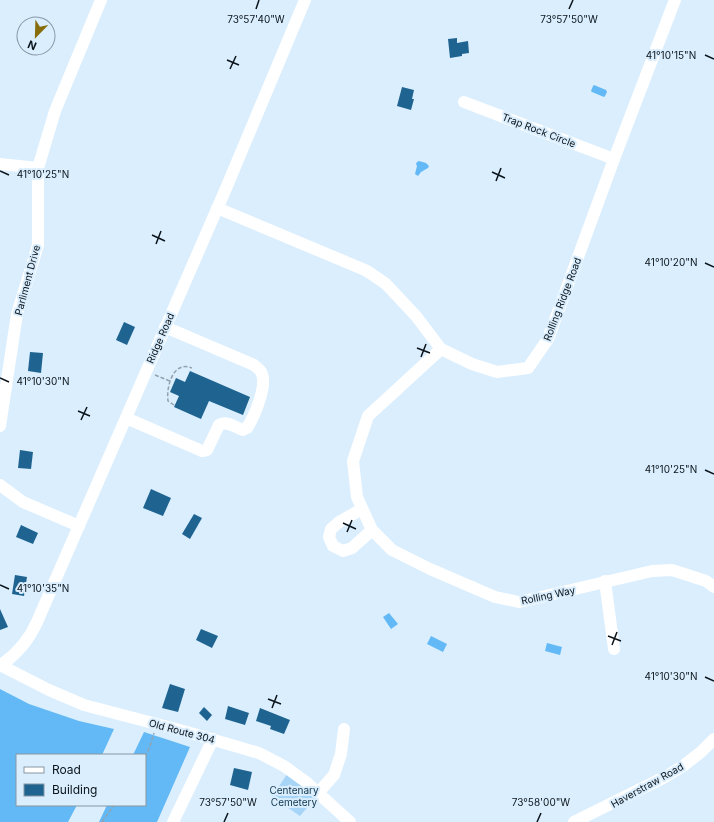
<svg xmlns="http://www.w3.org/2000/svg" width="714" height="822" viewBox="0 0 714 822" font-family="Inter,sans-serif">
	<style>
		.green { fill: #a7d5f8 }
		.forest { fill: #62b9f6 }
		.building { fill: #1f6490 }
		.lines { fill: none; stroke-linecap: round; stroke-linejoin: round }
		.path { stroke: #92a2ae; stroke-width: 1.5; stroke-dasharray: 4 2; stroke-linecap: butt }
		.minor { stroke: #fff; stroke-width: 12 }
		.ticks { fill: none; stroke: #0b141a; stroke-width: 1.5 }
		.labels { text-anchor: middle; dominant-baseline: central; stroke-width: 4; stroke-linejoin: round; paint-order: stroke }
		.street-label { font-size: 10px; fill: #0b141a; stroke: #daeefe }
		.park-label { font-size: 10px; fill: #0e344c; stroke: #daeefe }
		.ticks-label { font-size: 10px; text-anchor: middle; fill: #0b141a; stroke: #daeefe; stroke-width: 4; stroke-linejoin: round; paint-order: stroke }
	</style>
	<rect width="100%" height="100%" fill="#daeefe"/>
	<!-- green -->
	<polygon class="green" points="287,774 317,796 300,816 272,797"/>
	<!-- forest -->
	<g class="forest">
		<polygon points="594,85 606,90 607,92 605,96 604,97 592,92 591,91 593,86"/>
		<polygon points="419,161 426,163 429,166 428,168 421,172 418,176 415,174 417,166 416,164 417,162"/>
		<polygon points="389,613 398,624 391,629 383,617"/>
		<polygon points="431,636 447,644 443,652 427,644"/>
		<polygon points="547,643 562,647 560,655 545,651"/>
		<polygon points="0,689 29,704 79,721 114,729 102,755 17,755 17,805 77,805 68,822 0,822"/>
		<polygon points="144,732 190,747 157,822 99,822 107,805 145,805 145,755 133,755"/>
	</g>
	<!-- building -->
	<g class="building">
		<polygon points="457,38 457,43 468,41 469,53 462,54 462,56 450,58 448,39"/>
		<polygon points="402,87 414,90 412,99 414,99 411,110 397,106"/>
		<polygon points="124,322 135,327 127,345 116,340"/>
		<polygon points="30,352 43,353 41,373 28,371"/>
		<polygon points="190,371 250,397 243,415 209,401 201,419 174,407 179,396 170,392 176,378 185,382"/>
		<polygon points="20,450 33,452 31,469 18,468"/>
		<polygon points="151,489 171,498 163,516 143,508"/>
		<polygon points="194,514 202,518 190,539 182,534"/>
		<polygon points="21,525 38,533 33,544 16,537"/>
		<polygon points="15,575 27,577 24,596 12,594"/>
		<polygon points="0,609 8,627 0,630"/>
		<polygon points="201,629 218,636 212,648 196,640"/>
		<polygon points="170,684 185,689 178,712 162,708"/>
		<polygon points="228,706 249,713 245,725 225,719"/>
		<polygon points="204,707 212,715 207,721 199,713"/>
		<polygon points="260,708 290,720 284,734 270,729 271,726 256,721"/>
		<polygon points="234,768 252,772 248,790 230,785"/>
	</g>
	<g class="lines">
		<!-- path -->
		<g class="path">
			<polyline points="155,375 170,381"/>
			<path d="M174 405 168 401C166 387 173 360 192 368"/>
			<polyline points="145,757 150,746 154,733"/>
			<polyline points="102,822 114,805"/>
		</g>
		<!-- minor -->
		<g class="minor">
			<polyline points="464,102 614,159"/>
			<polyline points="0,164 38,168"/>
			<polyline points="217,208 365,270 370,273 386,284 416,316 441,349 472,364 497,372 528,368 548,339 614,159 673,5 675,0"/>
			<polyline points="441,349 368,416 353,461 357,497 372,530 392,550 430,569 495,597 519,602 541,597 652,571 672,570 706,581 714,587"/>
			<path d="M126 418 202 451 207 450 219 425C226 420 235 427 243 430L247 428C254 417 267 387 262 374 261 370 257 368 254 365L165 327"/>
			<polyline points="0,426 17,314 38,245 38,168 55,111 101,0"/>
			<polyline points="0,485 23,502 79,526"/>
			<polyline points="362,509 339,522 331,529 329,537 333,546 343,551 352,548 372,530"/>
			<polyline points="605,581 614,649"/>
			<polyline points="0,665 49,690 84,705 187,732 259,753 284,766 306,782 350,822"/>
			<path d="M1 665C17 654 29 640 37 622L227 186 305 0"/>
			<polyline points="318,793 334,775 341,754 344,729"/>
			<polyline points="173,822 213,739"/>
			<polyline points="574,822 665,777 683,766 701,752 714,739"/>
		</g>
	</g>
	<!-- ticks -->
	<path class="ticks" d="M256 9 259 0M569 9 573 0M705 55 714 59M227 60 239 65M230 69 236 56M0 171 9 175M492 172 505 178M496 181 501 168M152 235 165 241M156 244 161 231M705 263 714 267M417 348 430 353M421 357 426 344M0 378 9 382M78 411 90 416M81 420 87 407M705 470 714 474M343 523 356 529M347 532 352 520M0 585 9 589M608 636 621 641M612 645 617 632M705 677 714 681M268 699 281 704M272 708 277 695M224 822 228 813M537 822 541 813"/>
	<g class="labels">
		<!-- street labels -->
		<g class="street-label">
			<text transform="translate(539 130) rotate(21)">Trap Rock Circle</text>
			<text transform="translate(27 280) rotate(-75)">Parliment Drive</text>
			<text transform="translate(562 299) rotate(-69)">Rolling Ridge Road</text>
			<text transform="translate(160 338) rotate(-66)">Ridge Road</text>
			<text transform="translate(548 595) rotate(-12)">Rolling Way</text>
			<text transform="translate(182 731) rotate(15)">Old Route 304</text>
			<text transform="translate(647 785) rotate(-29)">Haverstraw Road</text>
		</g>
		<!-- park labels -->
		<g class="park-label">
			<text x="294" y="790">Centenary<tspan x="294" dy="12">Cemetery</tspan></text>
		</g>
	</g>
	<g class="ticks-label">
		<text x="256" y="23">73°57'40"W</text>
		<text x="569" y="23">73°57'50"W</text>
		<text x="671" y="59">41°10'15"N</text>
		<text x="43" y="178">41°10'25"N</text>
		<text x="671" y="266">41°10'20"N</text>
		<text x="43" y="385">41°10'30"N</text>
		<text x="671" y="473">41°10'25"N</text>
		<text x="43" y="592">41°10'35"N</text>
		<text x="671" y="680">41°10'30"N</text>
		<text x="228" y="806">73°57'50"W</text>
		<text x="541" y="806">73°58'00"W</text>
	</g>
	<!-- legend -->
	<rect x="16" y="754" width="130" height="52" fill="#daeefe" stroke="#8797a3"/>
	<rect x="24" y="767" width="20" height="6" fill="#ffffff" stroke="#8797a3"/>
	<text x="52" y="774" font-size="12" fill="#0b141a">Road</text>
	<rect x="24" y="784" width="20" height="12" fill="#1f6490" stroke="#8797a3"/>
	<text x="52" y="794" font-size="12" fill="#0b141a">Building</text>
	<!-- north arrow -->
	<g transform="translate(36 36) rotate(203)"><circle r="19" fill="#daeefe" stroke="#8797a3"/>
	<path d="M0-3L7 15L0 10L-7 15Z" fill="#876d0b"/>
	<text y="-6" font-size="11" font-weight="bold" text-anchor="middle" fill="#0b141a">N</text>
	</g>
</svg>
